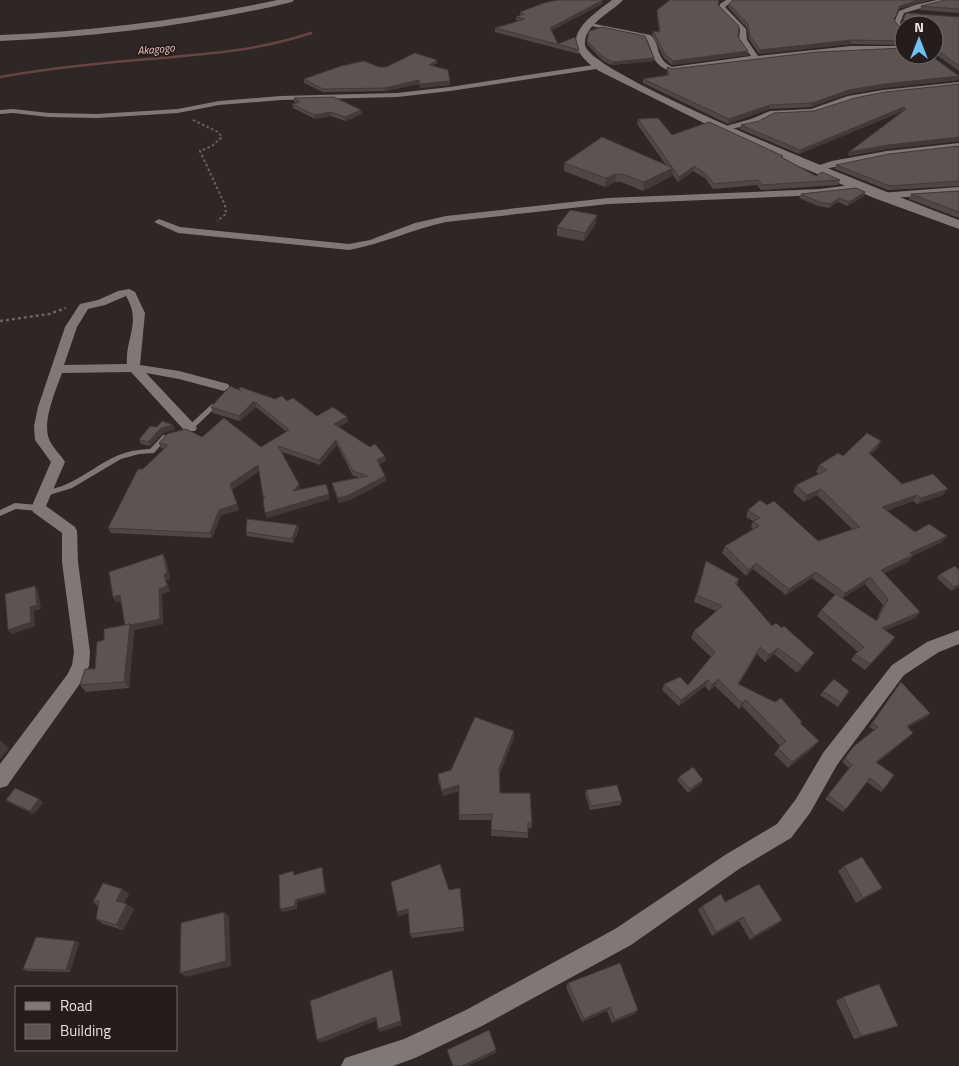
<svg xmlns="http://www.w3.org/2000/svg" width="959" height="1066" viewBox="0 0 959 1066" font-family="'Titillium Web',sans-serif">
	<style>
		.lines { fill: none; stroke-linecap: round; stroke-linejoin: round }
		.stream { stroke: #674443; stroke-width: 2.5 }
		.path-far1 { stroke: #6a6362; stroke-width: 2; stroke-dasharray: 2.5 2.5; stroke-linecap: butt }
		.path { stroke: #6a6362; stroke-width: 2.5; stroke-dasharray: 3 3; stroke-linecap: butt }
		.lane { fill: #817776; fill-rule: evenodd }
		.street { fill: #817776; fill-rule: evenodd }
		.secondary { fill: #817776; fill-rule: evenodd }
		.wall { fill: #4f4747; fill-rule: evenodd }
		.shaded-wall { fill: #403a39 }
		.building { fill: #5c5352; stroke: #403a39 }
		.labels { text-anchor: middle; dominant-baseline: central; stroke-width: 4; stroke-linejoin: round; paint-order: stroke }
		.far-water-label { font-size: 11px; font-style: italic; fill: #f3c6be; stroke: #251d1c }
	</style>
	<rect width="100%" height="100%" fill="#2f2725"/>
	<g class="lines">
		<!-- stream -->
		<path class="stream" d="M0 77C45 69 91 64 137 60 197 55 254 52 311 33"/>
		<!-- path-far1 -->
		<polyline class="path-far1" points="193,120 218,132 222,137 212,146 200,151 225,205 226,214 217,221"/>
		<!-- path -->
		<polyline class="path" points="0,321 49,314 66,308"/>
		<!-- lane -->
		<g class="lane">
			<polygon points="212,404 216,404 217,406 190,432 186,432 185,430 186,428"/>
			<path d="M163 435H165L168 437 154 453 139 454 121 459 72 488 43 497 39 494 40 492C49 489 59 488 67 484 99 469 112 450 150 449Z"/>
			<polygon points="15,503 38,505 42,508 38,511 16,509 0,516 0,510"/>
		</g>
		<!-- street -->
		<g class="street">
			<path d="M726 0H734L725 7 746 29 747 40 758 56 851 46H904V50C824 50 750 61 671 71 649 64 655 52 646 38L587 25 590 23 650 35C661 43 654 58 672 67L751 56 739 40 740 29 719 7 720 4Z"/>
			<polygon points="937,0 950,0 904,13 900,23 904,28 904,35 902,34 894,23 899,11 915,5"/>
			<polygon points="600,64 604,66 603,68 450,91 397,97 281,100 219,105 178,113 97,118 49,117 13,113 0,114 0,110 13,109 49,113 97,114 178,109 219,101 281,96 397,93 450,87"/>
			<polygon points="959,82 959,86 883,94 853,100 812,113 772,115 757,123 723,131 719,128 751,119 770,111 811,109 848,96 883,90"/>
			<polygon points="959,143 959,149 887,156 815,171 810,168 832,161 887,151"/>
			<path d="M858 184 861 185V189L820 195 608 204 446 222C413 229 383 244 349 250L178 233 154 222 159 219 180 227 349 244 370 240 415 223 446 216 608 198 820 189Z"/>
			<polygon points="959,187 959,193 880,199 875,196 880,193"/>
			<path d="M129 289 135 292 145 313 140 365 179 371 228 384 230 387 224 391 179 379 146 373 195 425 197 428 195 431H185L131 372 62 373C56 390 42 421 49 439 52 447 61 455 65 462L46 506 75 527 77 531 78 562 90 652 89 666 79 685 7 786 0 788V764L67 675 72 665 74 652 62 562V533L33 512 31 508 51 462 35 440 34 426 38 407 65 327 80 304 98 300 118 291ZM126 296C142 322 125 338 127 364L64 365 77 327 88 309 105 305Z"/>
			<polygon points="959,630 959,644 939,652 904,675 837,765 810,813 791,838 739,869 631,945 482,1026 415,1058 393,1066 341,1066 345,1058 404,1039 466,1010 615,929 725,855 777,824 796,799 823,753 892,665 927,642"/>
		</g>
		<!-- secondary -->
		<g class="secondary">
			<path d="M277 0H294L292 2C196 25 98 37 0 41V35C93 31 185 20 277 0Z"/>
			<path d="M612 0H623C612 12 583 25 585 45 589 77 913 203 959 220V229L874 198 796 165 718 130 599 71C556 42 581 23 612 0Z"/>
		</g>
	</g>
	<!-- wall -->
	<g class="wall">
		<polygon points="733,0 930,0 898,9 894,21 904,32 904,45 851,44 759,54 749,39 747,28 728,7 729,4"/>
		<polygon points="959,0 959,13 920,10 921,6"/>
		<polygon points="719,2 718,5 738,37 748,55 672,65 664,58 652,35 653,31 659,32 657,14 657,10"/>
		<polygon points="602,4 552,30 558,44 579,50 579,54 495,32 495,28 519,21 516,20 516,17 520,15 520,12"/>
		<polygon points="906,13 959,17 959,71 934,53 934,25 904,25 902,23"/>
		<polygon points="587,41 654,58 654,61 611,65 602,60 587,44"/>
		<polygon points="437,60 437,63 433,66 450,81 450,85 420,88 419,84 385,91 323,92 304,83 304,79 379,67 386,67"/>
		<polygon points="667,67 672,69 959,76 959,77 958,80 883,88 848,94 811,107 769,109 728,124 643,83 643,79 667,75"/>
		<polygon points="959,84 959,141 887,149 848,156 849,152 903,112 903,111 799,154 740,129 741,125"/>
		<polygon points="294,98 361,110 362,114 346,121 331,116 315,119 293,108 292,104 296,103 294,102"/>
		<polygon points="638,119 672,135 783,156 783,158 816,176 840,180 838,185 761,190 757,185 713,189 705,178 693,171 678,182 672,174 672,176 643,191 621,182 615,182 605,187 564,171 564,163 666,165 637,124"/>
		<polygon points="959,146 959,186 888,190 835,169 836,165"/>
		<polygon points="959,191 959,218 909,199 911,194"/>
		<polygon points="865,192 864,196 847,206 838,202 829,208 818,206 799,198 801,194"/>
		<polygon points="596,223 584,241 557,236 557,227"/>
		<polygon points="239,389 275,399 287,401 317,416 347,417 348,422 338,427 386,461 379,464 385,476 386,481 350,500 339,503 333,488 332,483 359,477 353,476 337,445 320,465 282,452 300,489 330,499 267,518 259,471 232,490 239,510 221,515 212,538 111,533 108,528 143,469 164,449 161,448 159,443 202,437 261,447 287,432 256,407 240,421 213,413 211,407 239,390"/>
		<polygon points="173,425 175,429 163,433 150,446 141,444 139,440 157,427"/>
		<path d="M878 448 870 455 902 484 943 495 917 504 913 501 887 511 915 532 942 542 912 556 908 562 884 573 920 612 915 618 886 630 891 643 865 670 851 660 855 654 858 652 817 616 821 610 835 595 812 578 786 595 753 569 746 576 722 553 725 546 753 529 751 527 753 521 746 517 748 510 818 541 852 529 817 495 804 502 793 492 796 485 819 474 816 472 819 465 843 456ZM865 584 883 605 876 621 842 598Z"/>
		<polygon points="297,525 299,529 293,543 247,536 246,532"/>
		<polygon points="163,554 166,560 170,579 166,580 170,591 162,594 163,624 134,630 134,631 129,688 86,692 80,685 95,669 104,640 125,625 121,601 116,602 113,597"/>
		<polygon points="706,561 739,579 737,585 772,626 809,660 797,673 774,654 765,662 757,654 739,684 802,722 801,724 814,747 788,768 774,754 780,746 742,706 739,709 715,686 709,691 705,686 679,706 662,690 664,684 688,685 711,657 691,638 694,631 716,611 694,602"/>
		<polygon points="959,570 959,587 951,591 937,578 940,574"/>
		<polygon points="898,686 930,713 927,717 908,727 910,736 877,763 884,789 881,792 867,782 843,812 825,799 849,768 842,762 853,747 874,730 869,727"/>
		<polygon points="823,691 849,691 838,707 820,695"/>
		<polygon points="514,731 514,738 500,773 500,793 532,824 531,829 528,828 528,838 491,836 492,820 459,820 459,791 443,796 438,780 438,774 451,770"/>
		<polygon points="679,777 703,780 701,784 688,793 677,780"/>
		<polygon points="586,790 622,801 620,805 590,810 585,794"/>
		<polygon points="6,800 43,802 34,814 10,803"/>
		<polygon points="844,866 882,888 875,893 856,903 838,871"/>
		<polygon points="460,888 464,931 412,938 410,934 409,913 398,916 397,912 449,890"/>
		<polygon points="122,889 129,894 124,903 134,909 123,930 103,924 96,919 98,906 93,902"/>
		<polygon points="725,902 778,924 750,940 739,921 712,936 698,910 702,906"/>
		<polygon points="75,941 79,943 70,972 27,971 23,969"/>
		<polygon points="568,983 638,1010 635,1014 612,1023 607,1011 582,1022 566,987"/>
		<polygon points="843,997 889,1029 854,1039 836,1001"/>
	</g>
	<!-- shaded-wall -->
	<g class="shaded-wall">
		<polygon points="603,0 602,4 550,31 550,28"/>
		<polygon points="919,0 930,0 898,9 900,6"/>
		<polygon points="852,40 851,44 759,54 760,50"/>
		<polygon points="748,51 748,55 672,65 673,61"/>
		<polygon points="654,58 654,61 611,65 612,62"/>
		<polygon points="437,60 437,63 429,68 429,65"/>
		<polygon points="959,76 958,80 883,88 848,94 811,107 812,103 849,90 884,84"/>
		<polygon points="419,80 419,84 385,91 384,88"/>
		<polygon points="450,81 450,85 420,88 420,84"/>
		<polygon points="770,105 769,109 728,124 729,119"/>
		<polygon points="904,107 903,111 799,154 800,150"/>
		<polygon points="361,110 362,114 346,121 345,117"/>
		<polygon points="331,112 331,116 315,119 314,115"/>
		<polygon points="959,137 959,141 887,149 848,156 849,152 888,145"/>
		<polygon points="694,166 693,171 678,182 679,177"/>
		<polygon points="673,168 672,176 643,191 644,182"/>
		<polygon points="616,174 615,182 605,187 606,178"/>
		<polygon points="865,192 864,196 847,206 849,202"/>
		<polygon points="839,198 838,202 829,208 831,204"/>
		<polygon points="597,215 596,223 584,241 585,233"/>
		<polygon points="254,401 256,407 240,421 239,416"/>
		<polygon points="347,417 348,422 335,429 334,424"/>
		<polygon points="173,425 175,429 163,433 150,446 148,442 161,428"/>
		<polygon points="336,440 337,445 320,465 319,460"/>
		<polygon points="881,441 878,448 865,460 869,453"/>
		<polygon points="385,456 386,461 377,465 377,460"/>
		<polygon points="258,465 260,471 232,490 230,484"/>
		<polygon points="385,476 386,481 350,500 339,503 338,498"/>
		<polygon points="299,484 300,489 293,491"/>
		<polygon points="821,489 817,495 804,502 807,495"/>
		<polygon points="948,489 943,495 917,504 921,498"/>
		<polygon points="329,494 330,499 267,518 265,513"/>
		<polygon points="917,495 913,501 878,514 882,507"/>
		<polygon points="237,504 239,510 221,515 212,538 210,533 219,510"/>
		<polygon points="297,525 299,529 293,543 292,539"/>
		<polygon points="947,536 942,542 912,556 908,562 877,577 881,570 910,553"/>
		<polygon points="163,554 166,560 170,579 166,580 170,591 162,594 163,624 134,630 134,631 129,688 124,682 125,626 164,574"/>
		<polygon points="756,563 753,569 746,576 749,570"/>
		<polygon points="816,572 812,578 786,595 789,589"/>
		<polygon points="870,577 865,584 841,599 845,593"/>
		<polygon points="959,584 959,587 951,591 954,587"/>
		<polygon points="35,586 38,590 41,609 34,611 35,626 12,634 8,630 30,607"/>
		<polygon points="120,595 123,601 116,602 113,597"/>
		<polygon points="920,612 915,618 877,634 882,628"/>
		<polygon points="895,637 891,643 865,670 870,664"/>
		<polygon points="778,648 774,654 765,662 769,655"/>
		<polygon points="814,653 809,660 797,673 802,666"/>
		<polygon points="718,679 715,686 709,691 712,685"/>
		<polygon points="708,680 705,686 679,706 681,700"/>
		<polygon points="746,700 742,706 739,709 742,703"/>
		<polygon points="930,713 927,717 903,730 907,726"/>
		<polygon points="514,731 514,738 499,775 499,769"/>
		<polygon points="913,733 910,736 873,766 876,762"/>
		<polygon points="0,740 9,749 0,759"/>
		<polygon points="819,741 814,747 788,768 792,762"/>
		<polygon points="703,780 701,784 688,793 690,789"/>
		<polygon points="459,785 459,791 443,796 442,790"/>
		<polygon points="39,799 43,802 34,814 30,811"/>
		<polygon points="322,867 323,870 326,894 297,902 297,909 282,912 280,909 295,900"/>
		<polygon points="882,888 875,893 856,903 863,898"/>
		<polygon points="122,889 129,894 122,906 116,901"/>
		<polygon points="127,904 134,909 123,930 116,925"/>
		<polygon points="408,909 409,913 398,916 397,912"/>
		<polygon points="224,912 229,917 231,966 186,977 180,973"/>
		<polygon points="743,917 739,921 712,936 716,932"/>
		<polygon points="782,920 778,924 750,940 754,936"/>
		<polygon points="75,941 79,943 70,972 66,970"/>
		<polygon points="392,970 393,974 402,1025 380,1032 378,1029"/>
		<polygon points="610,1007 607,1011 582,1022 584,1019"/>
		<polygon points="638,1010 635,1014 612,1023 615,1020"/>
		<polygon points="376,1017 378,1020 321,1043 317,1040"/>
		<polygon points="898,1026 889,1029 854,1039 861,1036"/>
		<polygon points="496,1050 496,1053 468,1066 462,1066"/>
	</g>
	<!-- building -->
	<g class="building">
		<polygon points="558,0 603,0 550,28 558,44 575,37 579,50 495,28 525,19 516,17 524,14 520,12 544,3"/>
		<polygon points="670,0 719,0 718,5 739,26 738,37 748,51 673,61 665,54 653,31 660,32 657,10"/>
		<polygon points="733,0 919,0 900,6 894,20 904,32 904,41 852,40 760,50 750,36 748,24 729,4"/>
		<polygon points="945,0 959,0 959,9 921,6"/>
		<polygon points="906,13 959,17 959,66 937,50 934,50 934,25 907,25 907,23 903,19"/>
		<polygon points="602,27 645,36 654,58 612,62 602,56 587,41 589,31"/>
		<polygon points="904,48 904,55 930,55 959,76 884,84 849,90 812,103 770,105 729,119 643,79 669,75 667,67 672,69 817,52"/>
		<polygon points="415,53 437,60 429,65 448,70 450,81 420,84 419,80 384,88 323,89 304,79 341,66 364,61 379,67 386,67"/>
		<polygon points="959,84 959,137 888,145 849,152 906,109 904,107 800,150 741,125 759,121 774,113 814,111 855,98 885,92"/>
		<polygon points="334,97 361,110 345,117 331,112 314,115 292,104 300,102 294,98"/>
		<polygon points="658,118 672,135 709,122 783,156 781,157 816,176 822,172 840,180 762,185 758,180 714,184 706,174 694,166 679,177 638,119"/>
		<polygon points="602,137 673,168 644,182 622,174 616,174 606,178 564,163"/>
		<polygon points="959,146 959,181 890,186 836,165 889,154"/>
		<polygon points="856,188 865,192 849,202 839,198 831,204 819,202 801,194"/>
		<polygon points="959,191 959,212 911,194"/>
		<polygon points="570,210 597,215 585,233 557,227"/>
		<polygon points="230,386 241,391 239,389 240,387 275,399 282,396 287,401 293,398 317,416 333,407 347,417 334,424 370,447 375,444 385,456 377,460 385,476 349,495 338,498 332,483 368,476 353,471 336,440 319,460 278,446 299,484 293,491 326,484 329,494 265,513 263,500 265,496 263,496 258,465 230,484 237,504 219,510 210,533 108,528 138,469 143,469 168,445 159,443 167,434 186,429 202,437 224,418 261,447 289,430 254,401 239,416 211,407"/>
		<polygon points="162,421 173,425 161,428 148,442 139,440 150,426 157,427"/>
		<polygon points="867,433 881,441 869,453 902,484 933,474 948,489 921,498 917,495 882,507 915,532 929,524 947,536 910,553 913,555 881,570 920,612 882,628 895,637 870,664 855,654 864,647 821,610 836,594 877,621 888,599 870,577 845,593 816,572 789,589 756,563 749,570 725,546 759,526 753,521 760,518 748,510 760,500 767,505 774,501 818,541 860,527 821,489 807,495 796,485 827,470 819,465 838,453 843,456"/>
		<polygon points="247,519 297,525 292,539 246,532"/>
		<polygon points="163,554 167,573 164,574 167,586 159,589 160,619 130,625 130,624 125,625 120,595 113,597 109,572"/>
		<polygon points="706,561 739,579 735,583 772,626 776,623 782,628 784,626 814,653 802,666 778,648 769,655 760,647 738,684 775,702 781,698 802,722 800,723 819,741 792,762 778,748 786,741 746,700 742,703 718,679 712,685 708,680 681,700 664,684 680,677 688,685 715,652 694,631 722,606 697,595"/>
		<polygon points="955,566 959,570 959,584 954,587 940,574"/>
		<polygon points="35,586 37,605 30,607 31,622 8,630 5,594"/>
		<polygon points="130,624 124,682 80,685 85,669 95,669 97,642 104,640 104,629"/>
		<polygon points="834,679 849,691 841,703 823,691"/>
		<polygon points="901,682 930,713 907,726 913,733 876,762 894,775 884,789 870,778 846,809 828,795 852,765 845,758 853,747 878,727 872,723"/>
		<polygon points="475,717 514,731 499,769 500,793 530,793 532,824 528,822 528,833 491,830 492,814 459,815 459,785 442,790 438,774 451,770"/>
		<polygon points="693,767 703,780 690,789 679,777"/>
		<polygon points="617,785 622,801 591,806 586,790"/>
		<polygon points="15,788 39,799 30,811 6,800"/>
		<polygon points="862,857 882,888 863,898 844,866"/>
		<polygon points="440,864 449,890 460,888 464,927 410,934 408,909 397,912 391,882"/>
		<polygon points="322,867 325,892 295,900 295,906 280,909 279,875 293,871 294,875"/>
		<polygon points="103,883 122,889 116,901 127,904 116,925 96,919 99,901 93,902"/>
		<polygon points="759,884 782,920 754,936 743,917 716,932 702,906 721,894 725,902"/>
		<polygon points="224,912 226,961 180,973 181,923"/>
		<polygon points="36,937 75,941 66,970 23,969"/>
		<polygon points="620,963 638,1010 615,1020 610,1007 584,1019 568,983"/>
		<polygon points="392,970 401,1021 378,1029 376,1017 317,1040 310,1001"/>
		<polygon points="879,984 898,1026 861,1036 843,997"/>
		<polygon points="489,1030 496,1050 462,1066 453,1066 447,1050"/>
	</g>
	<g class="labels">
		<!-- far-water labels -->
		<g class="far-water-label">
			<text transform="translate(156 49) rotate(-5)">Akagogo</text>
		</g>
	</g>
	<!-- legend -->
	<rect x="15" y="986" width="162" height="65" fill="#251d1c" stroke="#726b6a"/>
	<rect x="25" y="1002" width="25" height="8" fill="#817776" stroke="#726b6a"/>
	<text x="60" y="1011" font-size="15" fill="#e6e1e0">Road</text>
	<rect x="25" y="1024" width="25" height="15" fill="#5c5352" stroke="#726b6a"/>
	<text x="60" y="1036" font-size="15" fill="#e6e1e0">Building</text>
	<!-- north arrow -->
	<g transform="translate(919 40)"><circle r="24" fill="#251d1c" stroke="#726b6a"/>
	<path d="M0-4L9 19L0 12L-9 19Z" fill="#72c1f5"/>
	<text y="-8" font-size="14" font-weight="bold" text-anchor="middle" fill="#e6e1e0">N</text>
	</g>
</svg>
